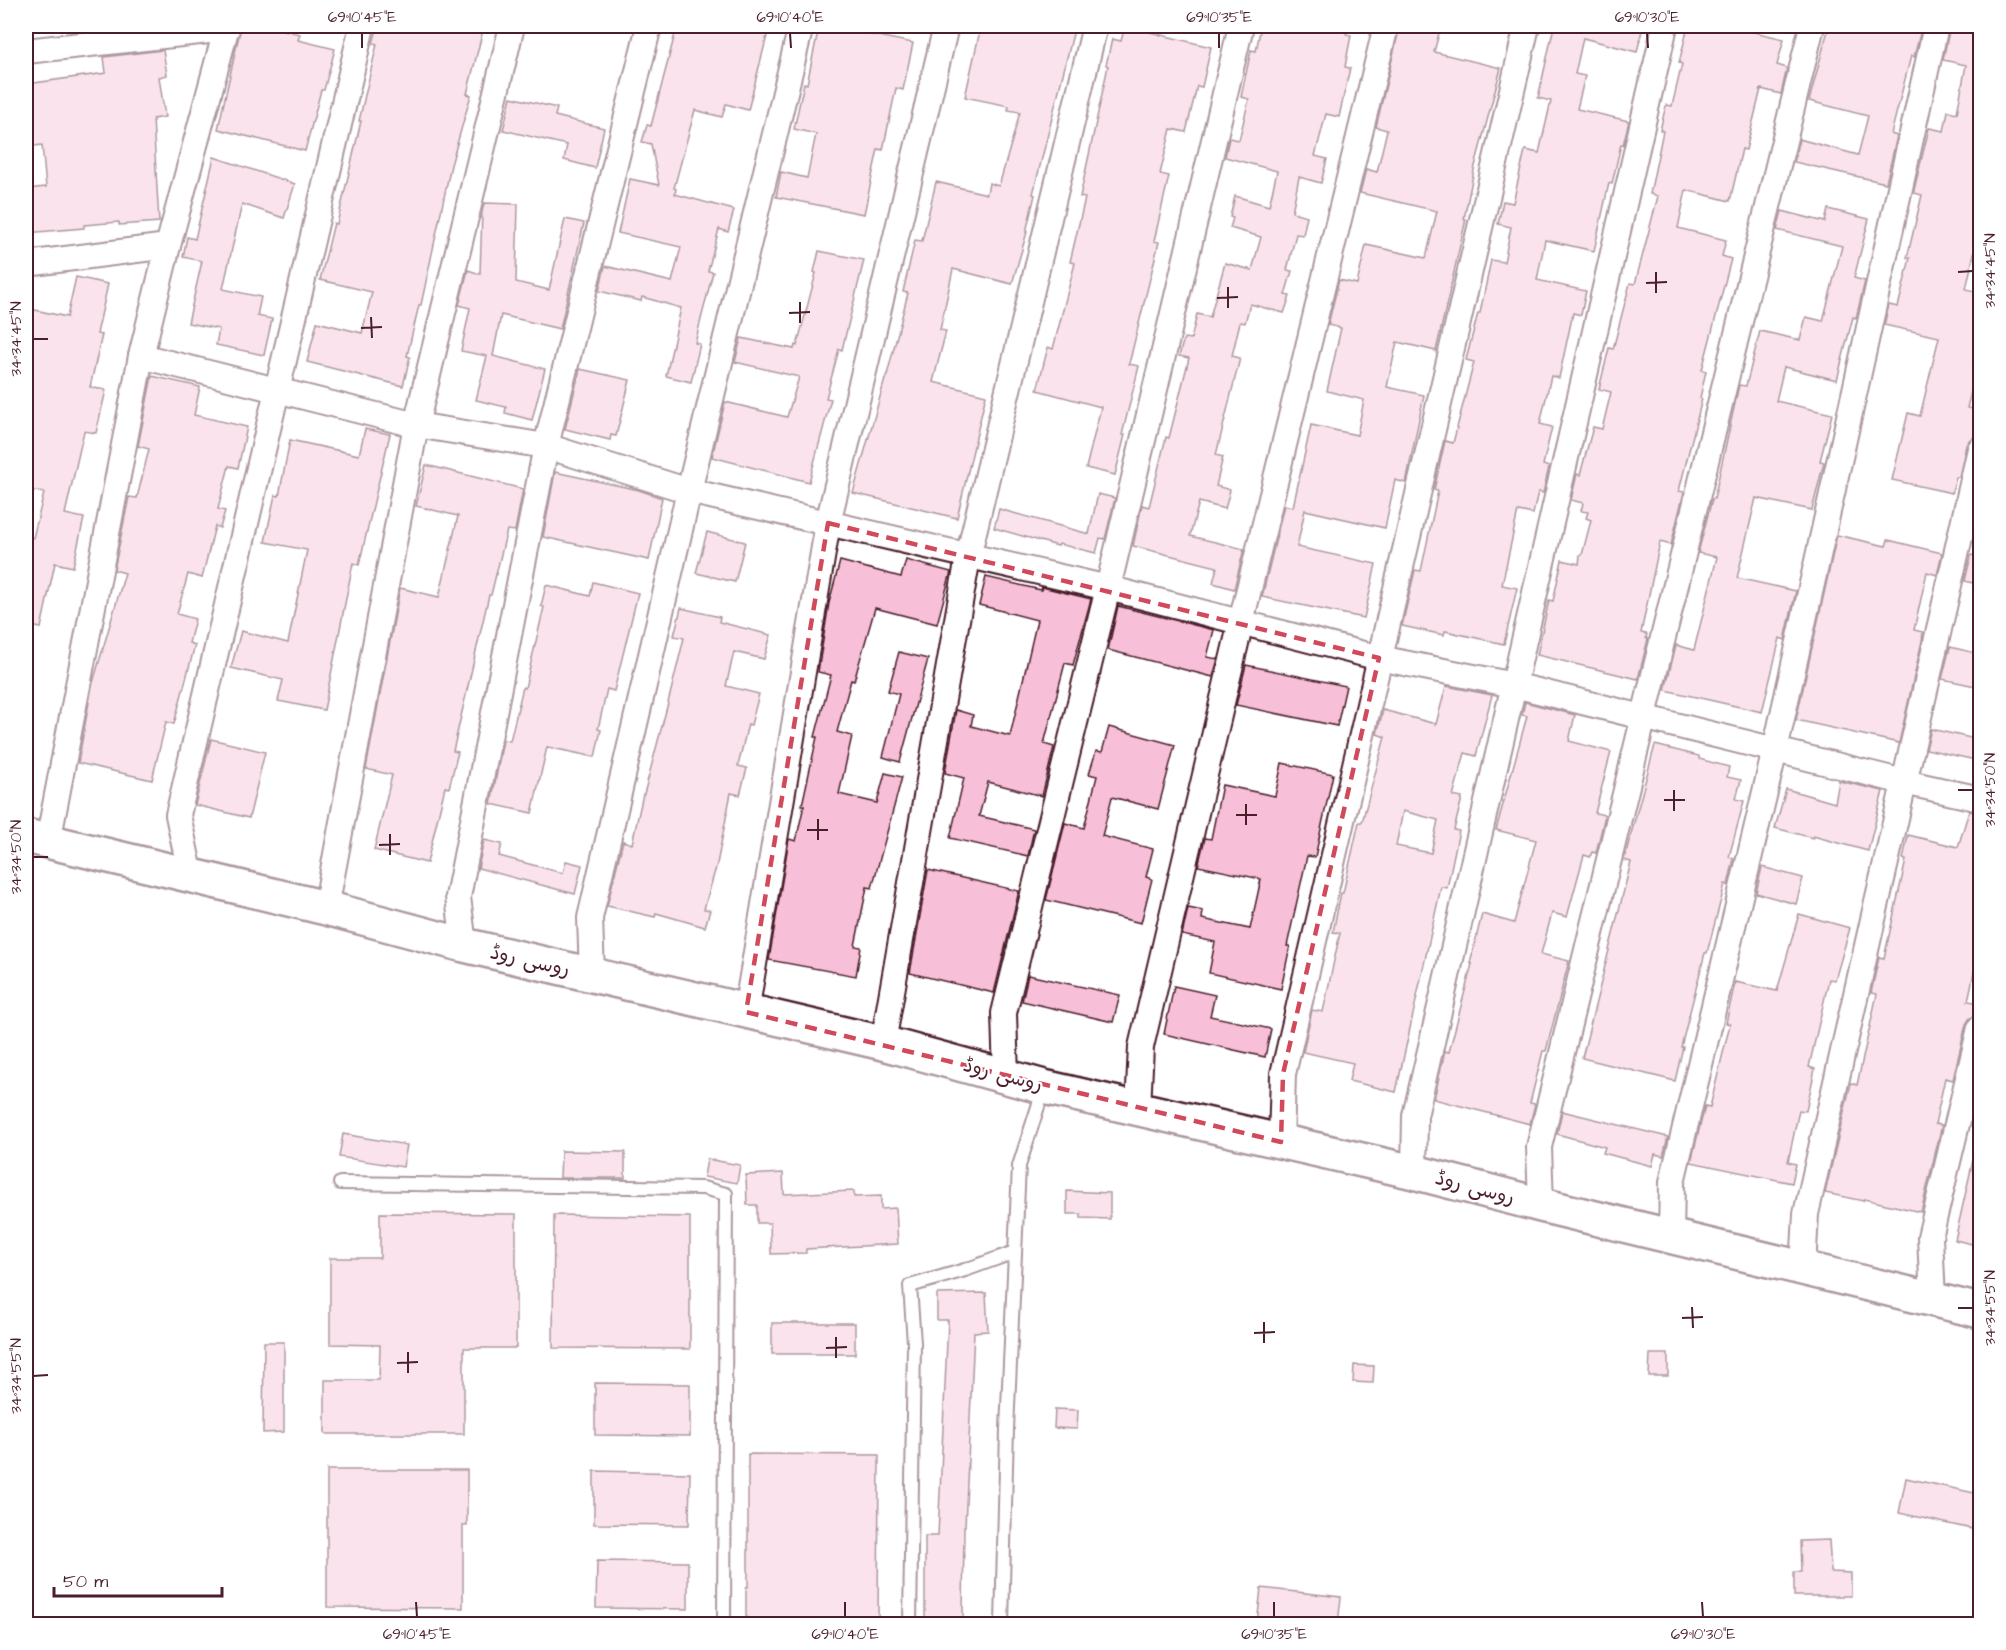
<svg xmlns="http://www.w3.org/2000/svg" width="2006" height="1650" viewBox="0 0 2006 1650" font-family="'Architects Daughter','Playpen Sans Arabic',sans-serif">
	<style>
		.building { fill: #f7c0d8; stroke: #4a1f2b; stroke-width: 1.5; fill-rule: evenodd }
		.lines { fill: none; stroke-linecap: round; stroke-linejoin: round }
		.lane-casing { stroke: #4a1f2b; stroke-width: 16 }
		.street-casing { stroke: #4a1f2b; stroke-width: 28 }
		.secondary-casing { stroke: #4a1f2b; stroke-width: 38 }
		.lane { stroke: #fff; stroke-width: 12 }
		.street { stroke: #fff; stroke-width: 24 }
		.secondary { stroke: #fff; stroke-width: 33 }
		.marked { fill: none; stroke: #d1495b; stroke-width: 4.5; stroke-dasharray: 12 8; stroke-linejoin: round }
		.ticks { fill: none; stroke: #4a1f2b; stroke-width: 2 }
		.labels { text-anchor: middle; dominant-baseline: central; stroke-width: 4.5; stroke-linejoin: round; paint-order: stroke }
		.street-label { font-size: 20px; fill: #4a1f2b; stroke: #fff }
		.neatline { fill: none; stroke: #4a1f2b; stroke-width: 2 }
		.ticks-label { font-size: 15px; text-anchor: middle; fill: #4a1f2b }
	</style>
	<rect width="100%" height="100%" fill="#fff"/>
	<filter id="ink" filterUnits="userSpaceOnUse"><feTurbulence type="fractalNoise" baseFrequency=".0167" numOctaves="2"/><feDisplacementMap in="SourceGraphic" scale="12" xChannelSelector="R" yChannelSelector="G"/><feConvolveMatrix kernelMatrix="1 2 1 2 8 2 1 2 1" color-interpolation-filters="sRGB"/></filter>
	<g filter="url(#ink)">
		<!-- building -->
		<g class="building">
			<polygon points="241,26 268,26 300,34 298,40 335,49 324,90 321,90 305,151 218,129"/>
			<polygon points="378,26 484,26 467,94 471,95 451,165 421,305 419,305 407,356 410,357 403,386 307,362 317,322 362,333 372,292 320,280 334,223 337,224 361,121 359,121 377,44 373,43"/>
			<polygon points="677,26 764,26 763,31 768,32 748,110 726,104 722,117 695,110 674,188 676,189 675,194 734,210 728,232 719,229 708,271 713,272 695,343 700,344 691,382 666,376 681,308 642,297 641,301 599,291 605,266 672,282 681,247 618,233 630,179 659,185 651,144 642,142 647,125 651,126"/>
			<polygon points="819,26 828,26 913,43 903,90 896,88 883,150 878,149 864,214 776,197 781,172 807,178 816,134 794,129 804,83 807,84"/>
			<polygon points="981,26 1075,26 1033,194 1035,195 1026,232 1027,232 1012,284 953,269 940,330 946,331 933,382 986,395 957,518 853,493 885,379 886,379 908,293 903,292 915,240 922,241 936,182 987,194 989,183 999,186 1020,112 1008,110 1009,106 965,97"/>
			<polygon points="1125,26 1211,47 1202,87 1197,86 1186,132 1171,129 1160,174 1169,176 1154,241 1159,242 1129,364 1139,366 1122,435 1125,435 1115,475 1086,468 1101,407 1037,390 1048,347 1053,349 1075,263 1070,262 1085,198 1080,197 1108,66 1106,65 1112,39 1121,41"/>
			<polygon points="1261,26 1348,26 1346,34 1351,35 1345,67 1350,68 1339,117 1326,114 1315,156 1327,159 1321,183 1299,177 1292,212 1307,216 1303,235 1296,234 1287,270 1292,271 1285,295 1290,296 1284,313 1250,304 1245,323 1240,322 1232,356 1240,358 1216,455 1223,457 1216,486 1230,490 1225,509 1199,502 1190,536 1244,549 1234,589 1213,583 1217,567 1133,546 1142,505 1149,507 1166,437 1169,438 1189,358 1179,356 1184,338 1191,339 1197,314 1210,317 1225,263 1252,270 1261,237 1230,228 1233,218 1230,217 1235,196 1269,206 1277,171 1225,157 1229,138 1239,140 1249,99 1241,97 1251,50 1256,51"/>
			<polygon points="1400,26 1441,26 1434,52 1501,68 1474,170 1464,219 1466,219 1436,351 1397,342 1387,387 1424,395 1406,483 1395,480 1385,528 1305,510 1297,547 1376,564 1364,618 1262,597 1284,505 1293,507 1311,425 1357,435 1364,400 1327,391 1341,328 1328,325 1339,280 1357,284 1366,245 1426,258 1437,211 1360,193 1366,169 1377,172 1387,130 1376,127"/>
			<polygon points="1554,26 1643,26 1637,52 1583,38 1575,74 1585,76 1577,109 1629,121 1623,145 1621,144 1612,184 1609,183 1594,251 1545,240 1537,280 1586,291 1581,315 1573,313 1559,378 1551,376 1540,424 1552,427 1543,465 1549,467 1543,493 1538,492 1533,514 1518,511 1502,585 1517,588 1504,644 1445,631 1444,635 1402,626 1415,570 1421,571 1438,491 1434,490 1445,441 1453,443 1474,362 1466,360 1478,313 1480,313 1491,260 1504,262 1511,227 1498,224 1503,201 1513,203 1525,150 1539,153 1551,101 1538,98"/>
			<polygon points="1688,26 1729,26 1784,39 1777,65 1787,68 1781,94 1761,89 1746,150 1742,149 1730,201 1686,190 1678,228 1726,240 1722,256 1731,259 1702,370 1706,371 1700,398 1702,399 1679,491 1684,492 1671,545 1660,542 1641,633 1647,634 1646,638 1648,639 1638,679 1537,655 1549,600 1553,601 1562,560 1579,564 1580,555 1582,555 1591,520 1586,518 1588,512 1581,511 1583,503 1571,500 1577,474 1580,475 1593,427 1602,429 1611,392 1599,389 1609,348 1613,349 1630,283 1635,284 1658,196 1650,194 1663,131 1660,130 1666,105 1672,106 1682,64 1679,63"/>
			<polygon points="1829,26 1922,26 1914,57 1911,56 1891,134 1897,136 1886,183 1794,162 1799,139 1858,155 1868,116 1809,101"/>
			<polygon points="1950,26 1980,26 1980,227 1966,289 1980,292 1980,333 1973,367 1977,368 1967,408 1980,410 1980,435 1970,439 1966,445 1959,477 1956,477 1952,493 1892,480 1908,413 1920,416 1939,337 1884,325 1889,305 1898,307 1910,258 1907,258 1922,195 1914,193 1914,190 1929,128 1944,131 1948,111 1957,113 1966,65 1943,60"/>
			<polygon points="163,50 167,75 159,77 165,117 153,119 159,222 119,225 119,222 84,225 84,228 26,233 26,189 46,187 42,145 26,147 26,125 34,124 27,84 106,73 104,57"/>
			<polygon points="511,97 557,108 555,116 604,128 595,168 564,160 567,145 503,130"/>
			<polygon points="214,157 295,184 284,218 242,204 223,289 261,297 257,316 272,319 264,355 216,345 219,329 188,323 202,261 183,257 187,237 195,239"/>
			<polygon points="484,203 518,204 516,282 549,290 565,219 584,223 560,329 501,315 493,356 545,369 532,420 505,413 506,407 476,400 487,356 461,351 470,308 459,305 468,270 480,274 482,212"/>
			<polygon points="1828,209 1869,219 1854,278 1865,281 1856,318 1853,317 1837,380 1784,367 1776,401 1832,414 1820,461 1824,462 1812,510 1756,498 1737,578 1796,591 1785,640 1780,638 1762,712 1665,690 1676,645 1694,650 1717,557 1698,553 1712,499 1714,499 1739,385 1746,386 1760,331 1800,340 1806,317 1823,321 1842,246 1777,230 1782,211 1825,222"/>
			<polygon points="819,251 864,260 842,350 839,349 826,398 831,399 809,482 712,457 725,402 787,417 799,377 735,362 741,338 794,349 795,345 797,346 816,273 814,272"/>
			<polygon points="76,277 108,284 97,334 102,335 90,387 106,390 96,433 84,431 65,514 84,518 73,567 55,563 41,628 26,625 26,536 33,538 44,493 26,489 26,308 67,317"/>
			<polygon points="580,369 630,380 616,436 611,435 610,440 565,429"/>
			<polygon points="152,376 200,387 194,415 247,427 238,468 229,466 218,509 225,511 220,528 215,526 202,578 188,574 177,614 195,619 189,643 195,645 174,724 166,722 152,780 78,763 92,686 125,573 114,570 129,497 137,498 149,449 138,446"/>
			<polygon points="365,429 390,434 359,565 353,563 324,710 278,701 283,680 231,668 241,631 288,643 307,550 265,542 275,495 279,496 290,440 359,455"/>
			<polygon points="426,465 523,489 515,531 507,530 491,595 489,595 453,751 458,752 449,788 445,787 427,863 374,850 392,775 366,769 400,588 439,597 458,516 416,506"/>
			<polygon points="555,472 639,490 662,498 649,560 543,537"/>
			<polygon points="1098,494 1115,498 1105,539 1100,538 1096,553 1059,544 1058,546 994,528 999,509 1089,534"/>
			<polygon points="707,532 745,542 735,582 696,573"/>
			<polygon points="1837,535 1886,546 1888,540 1942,553 1937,575 1927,572 1914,630 1923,632 1922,641 1899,743 1796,720"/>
			<polygon points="1971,555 1980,557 1980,585 1965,581"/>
			<polygon points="906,560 951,572 937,624 875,608 854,681 851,680 837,732 852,736 839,794 877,803 885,773 902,777 872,888 867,887 855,946 861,947 856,976 769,960 789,839 796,841 804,805 802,805 817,737 815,737 831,675 818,672 829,603 840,561 901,577"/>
			<polygon points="986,577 1041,590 1042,587 1091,599 1073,665 1065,663 1044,744 1054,747 1042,796 988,782 979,816 1034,829 1028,856 950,838 964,778 945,773 956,710 973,715 971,726 1010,736 1037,620 979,605"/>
			<polygon points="593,582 638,593 614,691 607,689 598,729 601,730 595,757 547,747 532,813 491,804 503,740 510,741 523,687 525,688 544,607 541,606 546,585 590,596"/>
			<polygon points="1118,606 1214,630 1207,657 1218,659 1213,677 1108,650"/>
			<polygon points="681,608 720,617 719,622 771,635 764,659 734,652 726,686 759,694 751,725 748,724 738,766 747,768 740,795 731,793 717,864 704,909 710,910 705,927 656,913 655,917 607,906 623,841 632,844 643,794 644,794 668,703 684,638 674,636"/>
			<polygon points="1950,647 1980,654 1980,687 1942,679"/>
			<polygon points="899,652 928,659 900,762 883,757 899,694 888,691"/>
			<polygon points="1246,665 1346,686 1337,726 1236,705"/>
			<path d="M1446 686 1492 695 1476 756 1465 753 1453 796 1462 798 1454 830 1459 831 1447 888 1441 887 1396 1092 1349 1081 1353 1063 1303 1052 1312 1010 1323 1012 1340 933 1333 932 1341 893H1343L1359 822H1362L1385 737 1377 734 1383 710 1436 724ZM1403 811 1438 820 1431 853 1396 846Z"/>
			<polygon points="1525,702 1575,715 1569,741 1611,752 1595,813 1605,815 1596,853 1592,852 1590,857 1584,855 1567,917 1552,913 1541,954 1569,961 1546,1051 1543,1051 1530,1103 1535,1104 1530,1124 1434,1099 1445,1051 1449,1052 1472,964 1470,963 1482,914 1514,923 1536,840 1496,830 1527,716 1522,715"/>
			<polygon points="1109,727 1175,745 1158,809 1112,797 1102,836 1153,849 1146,877 1152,879 1141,923 1046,900 1065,823 1084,828 1097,776 1089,774 1096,751 1102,752"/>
			<polygon points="1931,729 1980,740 1980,761 1926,749"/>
			<polygon points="211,739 265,752 249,818 195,805"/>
			<polygon points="1655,745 1699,756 1699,759 1729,767 1727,777 1741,780 1736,799 1744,801 1729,857 1734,859 1728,885 1725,884 1707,953 1705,953 1681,1047 1683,1047 1675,1081 1582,1058 1631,862 1624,860"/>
			<polygon points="1282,763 1333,774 1315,857 1307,856 1287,946 1290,946 1281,989 1209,973 1215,942 1182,935 1188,908 1203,911 1202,919 1250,929 1261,879 1198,866 1205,838 1211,839 1222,785 1275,796"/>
			<polygon points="1839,781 1883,791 1868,851 1813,836 1813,838 1775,828 1786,789 1835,803"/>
			<polygon points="1969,811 1980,813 1980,944 1968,1001 1980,1003 1980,1014 1970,1018 1966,1024 1953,1080 1945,1078 1935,1124 1942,1125 1921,1212 1864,1199 1863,1201 1825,1193 1851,1083 1857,1085 1877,994 1871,993 1879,957 1884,958 1906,860 1903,859 1908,835 1958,847"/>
			<polygon points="484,840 502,844 499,856 563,873 566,861 582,865 575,894 478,868"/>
			<polygon points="1762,867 1803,878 1796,904 1756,893"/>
			<polygon points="928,870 1019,891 994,993 910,973"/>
			<polygon points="1799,914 1850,928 1835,980 1829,979 1809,1067 1815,1069 1806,1111 1799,1110 1788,1162 1796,1164 1792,1183 1691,1162 1705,1106 1710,1107 1730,1024 1726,1023 1735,982 1777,991"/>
			<polygon points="1028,975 1120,995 1113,1022 1022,1001"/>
			<polygon points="1174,986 1215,995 1210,1016 1271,1029 1265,1057 1164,1034"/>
			<polygon points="1562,1111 1668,1137 1663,1156 1655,1154 1652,1166 1603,1153 1605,1147 1557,1134"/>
			<polygon points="343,1134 407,1145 403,1167 339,1157"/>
			<polygon points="561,1151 625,1152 625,1178 560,1178"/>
			<polygon points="707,1159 740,1165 737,1183 704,1177"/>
			<polygon points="1973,1160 1980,1161 1980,1246 1955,1240"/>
			<polygon points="783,1173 784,1194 854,1191 854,1197 881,1196 881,1209 896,1208 898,1244 806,1249 806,1253 771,1254 770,1223 757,1223 757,1205 747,1205 746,1175"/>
			<polygon points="1067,1191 1110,1193 1110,1219 1081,1218 1081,1214 1067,1214"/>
			<polygon points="380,1213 516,1214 516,1348 464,1348 464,1434 325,1434 325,1380 379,1380 380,1345 330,1344 330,1258 380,1258"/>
			<polygon points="554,1215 690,1217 690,1349 553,1348"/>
			<polygon points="986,1293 988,1331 974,1332 965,1526 964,1526 963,1619 925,1619 925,1536 938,1536 948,1320 937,1320 937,1294"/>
			<rect x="772" y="1323" width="83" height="31"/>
			<polygon points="264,1342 284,1342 284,1432 263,1433"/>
			<polygon points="1650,1354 1668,1354 1668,1376 1649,1376"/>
			<polygon points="1354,1365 1374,1366 1373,1383 1353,1382"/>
			<polygon points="595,1383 690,1384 690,1436 595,1435"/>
			<polygon points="1055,1409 1078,1410 1077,1429 1054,1428"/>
			<polygon points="748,1454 879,1455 878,1624 746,1623 746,1587 748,1587"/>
			<polygon points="327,1470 467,1470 467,1525 463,1525 463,1608 327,1607"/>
			<polygon points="594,1471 690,1473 689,1525 594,1524"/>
			<polygon points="1906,1478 1979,1494 1972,1529 1899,1513"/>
			<polygon points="1829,1540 1831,1572 1851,1573 1851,1596 1794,1596 1794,1572 1801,1572 1800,1541"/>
			<polygon points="597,1561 688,1562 688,1609 596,1608"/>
			<polygon points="1261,1588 1341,1597 1338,1624 1257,1624"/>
		</g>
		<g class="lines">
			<!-- lane casing -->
			<g class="lane-casing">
				<g id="lane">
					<polyline points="340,1183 703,1188 726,1194 724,1624"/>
					<polyline points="910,1624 914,1343 910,1286 965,1270 1015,1252"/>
					<polyline points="1002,1624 1007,1429 1019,1166 1044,1088"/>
				</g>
			</g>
			<!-- street casing -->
			<g class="street-casing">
				<g id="street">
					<polyline points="26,51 227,29"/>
					<polyline points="26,264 168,246"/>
					<polyline points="141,356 416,425 546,446 689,491 1108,588 1379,658 1514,685 1904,782 1980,799"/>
					<polyline points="48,842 141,356 168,246 227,26"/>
					<polyline points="191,877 178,815 362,26"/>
					<polyline points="326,908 416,425 512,26"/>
					<polyline points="464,945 458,897 546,446 649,26"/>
					<polyline points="592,975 590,918 689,491 801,26"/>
					<polyline points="746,1012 828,523 946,26"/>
					<polyline points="883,1043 968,557 1095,26"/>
					<polyline points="1006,1077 1004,1013 1108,588 1241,26"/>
					<polyline points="1138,1108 1141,1047 1241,622 1386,26"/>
					<polyline points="1281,1142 1283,1074 1527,26"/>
					<polyline points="1414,1172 1415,1116 1665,26"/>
					<polyline points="1541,1205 1539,1147 1812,26"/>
					<polyline points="1671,1236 1672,1182 1775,750 1936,26"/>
					<polyline points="1803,1268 1806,1214 1980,449"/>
					<polyline points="1933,1299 1930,1237 1980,1028"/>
				</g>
			</g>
			<!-- secondary casing -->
			<g class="secondary-casing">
				<polyline id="secondary" points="26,836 326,908 464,945 883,1043 1044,1087 1414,1172 1541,1205 1980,1311"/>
			</g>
			<!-- lane -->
			<use href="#lane" class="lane"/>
			<!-- street -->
			<use href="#street" class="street"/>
			<!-- secondary -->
			<use href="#secondary" class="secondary"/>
		</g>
	</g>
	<!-- marked area -->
	<path d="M0 0H2006V1650H0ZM828 523 1379 658 1283 1074 1281 1142 746 1012Z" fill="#fff" fill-opacity=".55" fill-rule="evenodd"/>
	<path class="marked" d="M828 523 1379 658 1283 1074 1281 1142 746 1012Z"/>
	<!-- ticks -->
	<path class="ticks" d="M362 33V48M790 33 791 48M1219 33V48M1647 33 1648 48M1656 272V293M1958 272 1973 271M1646 283 1667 282M1228 287V308M1217 298 1238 297M800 302V323M789 313 810 312M371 317 372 338M361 328 382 327M33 339H48M1674 790V811M1958 790H1973M1664 800H1685M1246 804V825M1236 815H1257M818 819V840M807 830H828M390 834V855M379 845 400 844M33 857H48M1692 1307 1693 1328M1958 1308H1973M1682 1318 1703 1317M1264 1322V1343M1254 1333 1275 1332M836 1337V1358M826 1348 847 1347M408 1352V1373M397 1363 418 1362M33 1376 48 1375M416 1602 417 1617M845 1602V1617M1274 1602V1617M1702 1602 1703 1617"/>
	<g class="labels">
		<!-- street labels -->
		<g class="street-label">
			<text transform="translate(530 961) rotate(13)">روسی روڈ</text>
			<text transform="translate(1003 1075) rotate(15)">روسی روڈ</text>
			<text transform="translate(1475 1188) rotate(15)">روسی روڈ</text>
		</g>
	</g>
	<!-- margin -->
	<rect width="2006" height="1650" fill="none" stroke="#fff" stroke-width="66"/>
	<!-- scale -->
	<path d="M54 1587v9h168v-9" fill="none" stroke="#4a1f2b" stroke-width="3"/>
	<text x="63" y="1587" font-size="18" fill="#4a1f2b" stroke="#ffffff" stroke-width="4.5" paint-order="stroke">50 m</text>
	<rect x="33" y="33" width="1940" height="1584" class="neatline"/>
	<g class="ticks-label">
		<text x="362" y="22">69°10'45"E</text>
		<text x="790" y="22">69°10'40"E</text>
		<text x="1219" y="22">69°10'35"E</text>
		<text x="1647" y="22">69°10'30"E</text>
		<text transform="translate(1990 271) rotate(-90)" y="5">34°34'45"N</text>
		<text transform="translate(16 339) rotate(-90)" y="5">34°34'45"N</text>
		<text transform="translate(1990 790) rotate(-90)" y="5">34°34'50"N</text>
		<text transform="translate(16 857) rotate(-90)" y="5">34°34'50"N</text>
		<text transform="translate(1990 1308) rotate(-90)" y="5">34°34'55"N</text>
		<text transform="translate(16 1376) rotate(-90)" y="5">34°34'55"N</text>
		<text x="417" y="1639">69°10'45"E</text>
		<text x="845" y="1639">69°10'40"E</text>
		<text x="1274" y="1639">69°10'35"E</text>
		<text x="1703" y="1639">69°10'30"E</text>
	</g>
</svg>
